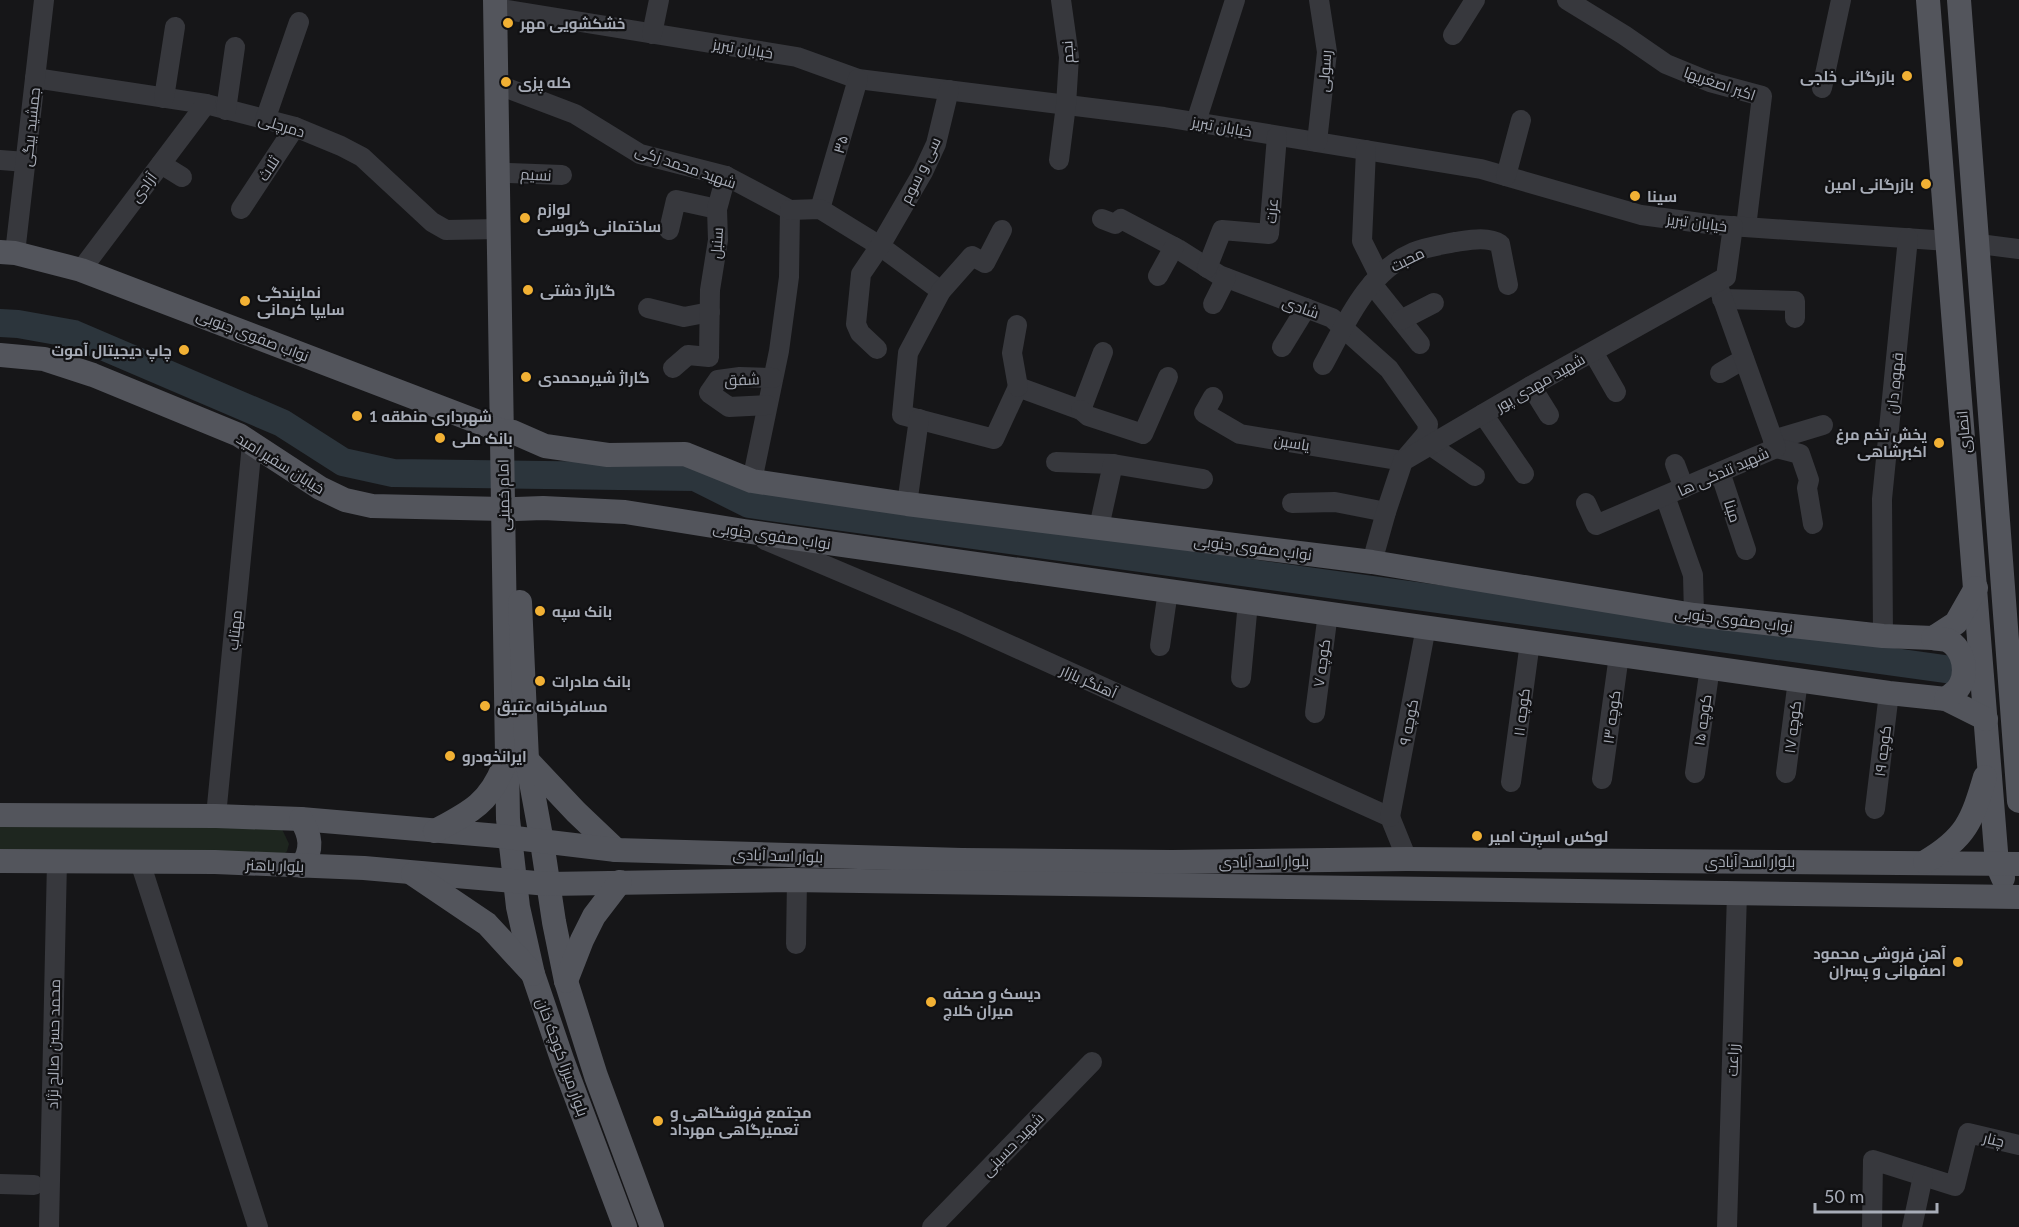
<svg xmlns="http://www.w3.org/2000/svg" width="2019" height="1227" viewBox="0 0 2019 1227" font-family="Lato,Cairo,sans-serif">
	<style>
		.green { fill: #1e261f }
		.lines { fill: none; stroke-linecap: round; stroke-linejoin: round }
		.river { stroke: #2c353c; stroke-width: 28 }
		.minor { stroke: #37383d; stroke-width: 20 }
		.major { stroke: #53555c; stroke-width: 24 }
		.poi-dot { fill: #f2b134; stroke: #111113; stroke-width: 2 }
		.labels { text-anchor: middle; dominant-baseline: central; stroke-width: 4.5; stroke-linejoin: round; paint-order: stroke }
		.poi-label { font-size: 15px; font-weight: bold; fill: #a8adb8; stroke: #111113; text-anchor: start }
		.street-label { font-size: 15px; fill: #a8adb8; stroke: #111113 }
	</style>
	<rect width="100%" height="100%" fill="#161618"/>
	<!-- green -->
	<polygon class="green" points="0,815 282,829 289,844 287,851 280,858 0,861"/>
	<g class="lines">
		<!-- river -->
		<polyline class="river" points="0,323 18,324 74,334 282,423 343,462 393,473 695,477 749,504 1952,670"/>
		<!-- minor -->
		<g class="minor">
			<polyline points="1567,0 1624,35 1666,64 1710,82 1762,96 1746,227"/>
			<polyline points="495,8 797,57 858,79 1164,117 1481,169 1641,215 1716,225 1948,241"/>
			<polyline points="652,34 659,0"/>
			<polyline points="1453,35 1475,0"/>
			<polyline points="35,78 206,104 295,127 341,146 362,157 432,222 446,230 499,229"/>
			<polyline points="496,84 575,114 640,154 726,176 790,210 789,277 779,351 752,481"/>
			<polyline points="1822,88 1841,0"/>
			<polyline points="164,98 175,27"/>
			<polyline points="226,110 235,47"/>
			<polyline points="265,120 299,22"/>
			<polyline points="1196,122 1235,0"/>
			<polyline points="1317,142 1327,52 1319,0"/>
			<polyline points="1366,150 1362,241 1379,275"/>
			<polyline points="0,160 26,162"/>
			<polyline points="1059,160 1066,105 1069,57 1061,0"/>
			<polyline points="161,164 182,177"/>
			<polyline points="509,173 562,175"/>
			<polyline points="1506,176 1521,120"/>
			<polyline points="241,209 295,127"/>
			<polyline points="820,209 858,79"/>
			<polyline points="790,210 820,209 880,246 941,291"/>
			<polyline points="1102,219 1115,224 1121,219 1178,249 1219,275 1332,318 1389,369 1428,424 1427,433 1403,461 1240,434 1204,413 1213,397"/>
			<polyline points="669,230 676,200 717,209"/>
			<polyline points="1002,230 985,263 972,256 941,291 908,353 902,415 994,439 1018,387 1081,410 1103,352"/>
			<polyline points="1979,244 2019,249"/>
			<polyline points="15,253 44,0"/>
			<polyline points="1207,268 1222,230 1269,234 1277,136"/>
			<polyline points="81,270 206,104"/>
			<polyline points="1158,276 1174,247"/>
			<polyline points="1372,284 1420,344"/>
			<polyline points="1722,299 1795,301 1795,318"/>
			<polyline points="1213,304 1226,278"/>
			<polyline points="648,308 684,317 710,312"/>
			<polyline points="1401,320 1434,303"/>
			<polyline points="1017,325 1012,353 1018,387"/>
			<polyline points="1282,347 1306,308"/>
			<polyline points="877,349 860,333 856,324 861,274 880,246 923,172 936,144 949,90"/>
			<polyline points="1593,352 1616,392"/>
			<path d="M1323 365C1346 323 1367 272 1414 252 1427 247 1441 245 1455 242 1469 240 1488 236 1500 244L1508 285"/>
			<polyline points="673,368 688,355 709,357 710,290 718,240 717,209 726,176"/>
			<polyline points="1720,373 1744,359"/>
			<polyline points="1531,386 1549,415"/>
			<polyline points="767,405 729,407 709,393 718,380 740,377 773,378"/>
			<polyline points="1081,410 1088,416 1143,434 1168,377"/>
			<polyline points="1483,414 1524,474"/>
			<polyline points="1773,440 1823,425"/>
			<polyline points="1430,445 1475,476"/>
			<polyline points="1776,448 1800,454 1809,480 1807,488 1813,524"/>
			<polyline points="1056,462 1113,464"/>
			<polyline points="1675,464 1684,488"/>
			<polyline points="1720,472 1746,550"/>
			<polyline points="1665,496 1693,575 1694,615"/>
			<polyline points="1292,503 1335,502 1386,512"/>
			<polyline points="1586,503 1596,525 1776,448 1717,283"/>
			<polyline points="907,504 919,419"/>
			<polyline points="1099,527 1113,464 1203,479"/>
			<polyline points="765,540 959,622 1390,817 1407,859"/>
			<polyline points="1372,562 1386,512 1403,461 1531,386 1726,277 1733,226"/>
			<polyline points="1883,636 1882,499 1908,238"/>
			<polyline points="1160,646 1168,591"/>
			<polyline points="1241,678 1248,602"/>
			<polyline points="1315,713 1328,613"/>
			<polyline points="1695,773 1710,667"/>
			<polyline points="1786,773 1798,680"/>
			<polyline points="1602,779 1619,655"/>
			<polyline points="1511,782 1530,642"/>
			<polyline points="1875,809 1889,693"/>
			<polyline points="216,816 252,444"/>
			<polyline points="1390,817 1426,627"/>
			<polyline points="140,862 258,1227"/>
			<polyline points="796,944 797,880"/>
			<polyline points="0,1184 34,1185"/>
			<polyline points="49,1227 57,861"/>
			<polyline points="932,1227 1092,1062"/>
			<polyline points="1727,1227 1737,893"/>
			<polyline points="1872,1227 1873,1160 1955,1186 1968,1133 2019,1145"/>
			<polyline points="1912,1227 1923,1176"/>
		</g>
		<!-- major -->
		<g class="major">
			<polyline points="495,0 508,819 518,907 533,974 563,1062 625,1227"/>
			<polyline points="1928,0 1997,864 2003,878"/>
			<polyline points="1959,0 2019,801"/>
			<polyline points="0,252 15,253 81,270 502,431 513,432 545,446 608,455 685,454 752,481 907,504 1372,562 1694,615 1883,636 1933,638 1956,623 1976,588"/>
			<polyline points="0,355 44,359 93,375 239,435 320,488 345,500 372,506 503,509"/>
			<polyline points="516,509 543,508 625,512 744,531 1889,693 1946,699 1986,719"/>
			<polyline points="520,602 527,760 542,842 554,922 566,981 596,1076 652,1227"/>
			<path d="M1933 638C1937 639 1944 639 1947 640 1965 649 1969 675 1957 690 1954 693 1949 696 1946 699"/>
			<polyline points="527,760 576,812 616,850"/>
			<polyline points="0,815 216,816 301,819 499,836 616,850 962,860 1172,862 1407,859 2019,864"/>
			<path d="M301 819C311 836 313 849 302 866"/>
			<path d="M435 831C469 813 490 803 504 765"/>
			<polyline points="0,861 215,862 364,868 548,884 790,880 2019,897"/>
			<path d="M1925 862C1966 838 1972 821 1985 777"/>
			<polyline points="413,874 487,924 533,974"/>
			<polyline points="566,981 582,940 594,916 620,882"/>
		</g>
	</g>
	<!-- markers -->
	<g class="poi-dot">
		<circle cx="508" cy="23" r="6"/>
		<circle cx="1907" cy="76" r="6"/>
		<circle cx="506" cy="82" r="6"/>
		<circle cx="1926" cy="184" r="6"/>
		<circle cx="1635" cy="196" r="6"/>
		<circle cx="525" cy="218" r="6"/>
		<circle cx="528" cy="290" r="6"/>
		<circle cx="245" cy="301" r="6"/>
		<circle cx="184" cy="350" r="6"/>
		<circle cx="526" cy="377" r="6"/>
		<circle cx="357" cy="416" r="6"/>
		<circle cx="440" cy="438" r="6"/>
		<circle cx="1939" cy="443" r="6"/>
		<circle cx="540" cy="611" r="6"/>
		<circle cx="540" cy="681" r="6"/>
		<circle cx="485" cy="706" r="6"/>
		<circle cx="450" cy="756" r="6"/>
		<circle cx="1477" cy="836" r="6"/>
		<circle cx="1958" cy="962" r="6"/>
		<circle cx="931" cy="1002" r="6"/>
		<circle cx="658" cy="1121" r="6"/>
	</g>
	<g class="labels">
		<!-- poi labels -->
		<g class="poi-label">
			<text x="520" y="23">خشکشویی مهر</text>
			<text x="1895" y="76" text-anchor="end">بازرگانی خلجی</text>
			<text x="518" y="82">کله پزی</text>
			<text x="1914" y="184" text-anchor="end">بازرگانی امین</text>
			<text x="1647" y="196">سینا</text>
			<text x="537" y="209">لوازم<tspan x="537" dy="17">ساختمانی گروسی</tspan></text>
			<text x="540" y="290">گاراژ دشتی</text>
			<text x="257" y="292">نمایندگی<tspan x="257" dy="17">سایپا کرمانی</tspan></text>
			<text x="172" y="350" text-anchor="end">چاپ دیجیتال آموت</text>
			<text x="538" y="377">گاراژ شیرمحمدی</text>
			<text x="369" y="416">شهرداری منطقه 1</text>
			<text x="1927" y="434" text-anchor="end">پخش تخم مرغ<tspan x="1927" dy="17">اکبرشاهی</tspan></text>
			<text x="452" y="438">بانک ملی</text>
			<text x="552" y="611">بانک سپه</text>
			<text x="552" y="681">بانک صادرات</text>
			<text x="497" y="706">مسافرخانه عتیق</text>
			<text x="462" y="756">ایرانخودرو</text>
			<text x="1489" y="836">لوکس اسپرت امیر</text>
			<text x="1946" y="953" text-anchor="end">آهن فروشی محمود<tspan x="1946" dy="17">اصفهانی و پسران</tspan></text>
			<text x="943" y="993">دیسک و صحفه<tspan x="943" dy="17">میران کلاچ</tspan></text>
			<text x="670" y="1112">مجتمع فروشگاهی و<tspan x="670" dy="17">تعمیرگاهی مهرداد</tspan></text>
		</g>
		<!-- street labels -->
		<g class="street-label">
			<text transform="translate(743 48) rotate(9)">خیابان تبریز</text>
			<text transform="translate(1067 52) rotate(-94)">نجم</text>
			<text transform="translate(1324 71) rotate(-86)">رسولی</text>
			<text transform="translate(1720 83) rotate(19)">اکبر اصغریها</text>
			<text transform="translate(282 125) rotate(17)">دمرچلی</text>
			<text transform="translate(1222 126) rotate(10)">خیابان تبریز</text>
			<text transform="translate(30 127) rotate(-84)">جمشید بیگی</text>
			<text transform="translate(840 144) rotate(-74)">۳۵</text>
			<text transform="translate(686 166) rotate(19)">شهید محمد زکی</text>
			<text transform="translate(268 168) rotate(-57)">ثلاث</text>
			<text transform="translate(920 170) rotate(-64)">سی و سوم</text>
			<text transform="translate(536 174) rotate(3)">نسیم</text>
			<text transform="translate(143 187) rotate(-53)">آزادی</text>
			<text transform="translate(1271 211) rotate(-85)">عزت</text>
			<text transform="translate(1697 222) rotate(7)">خیابان تبریز</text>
			<text transform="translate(716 243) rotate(-86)">سنبل</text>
			<text transform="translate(1407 259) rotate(-27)">محبت</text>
			<text transform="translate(1301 307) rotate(19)">شادی</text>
			<text transform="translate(253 335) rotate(21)">نواب صفوی جنوبی</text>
			<text transform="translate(742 379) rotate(-2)">شفق</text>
			<text transform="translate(1540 382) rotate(-30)">شهید مهدی پور</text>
			<text transform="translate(1894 383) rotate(-84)">قهوه دان</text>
			<text transform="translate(1963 432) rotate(-95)">انصاری</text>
			<text transform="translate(1292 442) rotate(9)">یاسین</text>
			<text transform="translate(281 463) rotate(32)">خیابان سفیر امید</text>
			<text transform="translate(1723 471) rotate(-24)">شهید تندکی ها</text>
			<text transform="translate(503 495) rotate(-91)">امام خمینی</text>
			<text transform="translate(1733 511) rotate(72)">مینا</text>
			<text transform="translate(772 535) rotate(8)">نواب صفوی جنوبی</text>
			<text transform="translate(1253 547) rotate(7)">نواب صفوی جنوبی</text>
			<text transform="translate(1734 619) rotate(7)">نواب صفوی جنوبی</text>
			<text transform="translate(234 630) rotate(-84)">مهتاب</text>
			<text transform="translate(1321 663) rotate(-82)">کوچه ۷</text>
			<text transform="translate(1089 681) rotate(24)">آهنگر بازار</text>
			<text transform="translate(1521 712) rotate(-83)">کوچه ۱۱</text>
			<text transform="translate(1611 717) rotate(-82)">کوچه ۱۳</text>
			<text transform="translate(1702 720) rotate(-82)">کوچه ۱۵</text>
			<text transform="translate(1408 722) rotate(-79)">کوچه ۹</text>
			<text transform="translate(1792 727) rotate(-83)">کوچه ۱۷</text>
			<text transform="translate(1882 751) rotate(-83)">کوچه ۱۹</text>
			<text transform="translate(778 855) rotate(2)">بلوار اسد آبادی</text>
			<text transform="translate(1264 861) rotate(-1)">بلوار اسد آبادی</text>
			<text x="1750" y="861">بلوار اسد آبادی</text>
			<text transform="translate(275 865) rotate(2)">بلوار باهنر</text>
			<text transform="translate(53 1044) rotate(-89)">محمد حسن صالح نژاد</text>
			<text transform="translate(563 1057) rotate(70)">بلوار میرزا کوچک خان</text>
			<text transform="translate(1732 1060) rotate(-88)">زراعت</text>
			<text transform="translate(1994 1139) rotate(14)">چنار</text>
			<text transform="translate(1012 1144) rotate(-46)">شهید حسینی</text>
		</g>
	</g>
	<!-- scale -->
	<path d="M1815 1203v9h122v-9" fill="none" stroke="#a8adb8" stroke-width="3"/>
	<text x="1824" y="1203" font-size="18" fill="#a8adb8" stroke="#111113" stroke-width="4.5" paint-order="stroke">50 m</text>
</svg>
